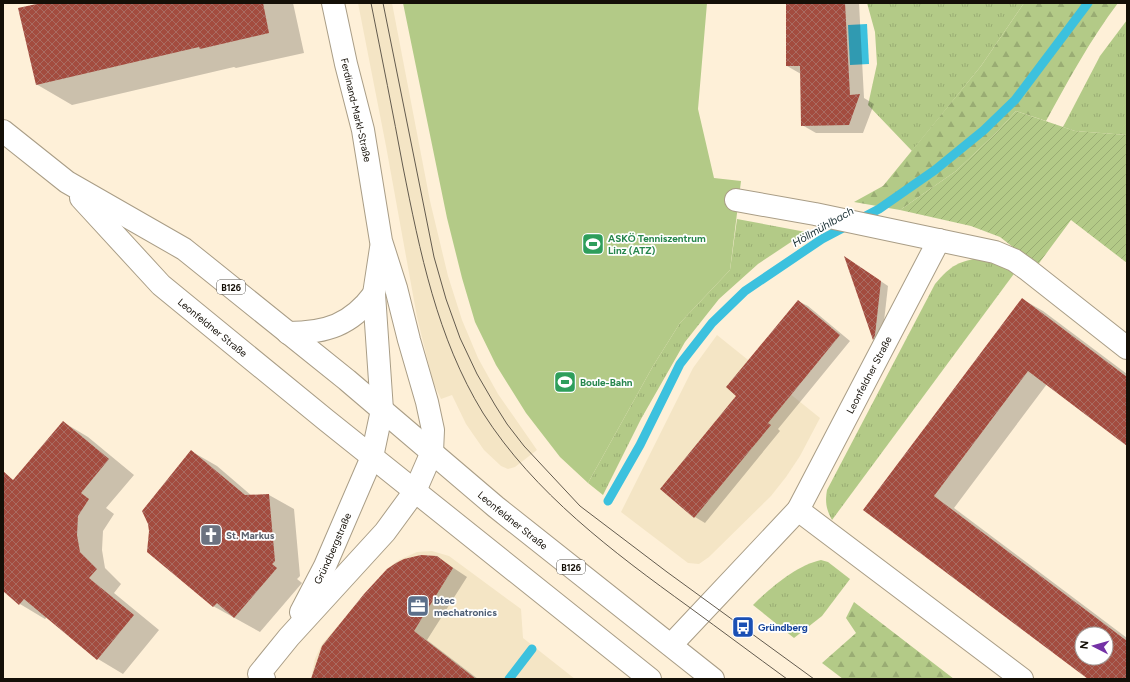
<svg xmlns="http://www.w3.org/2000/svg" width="1130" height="682" viewBox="0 0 1130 682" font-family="Figtree,sans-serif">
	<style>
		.built { fill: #f4e5c5 }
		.grass { fill: url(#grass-tufts) }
		.forest { fill: url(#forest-firs) }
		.garden { fill: url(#garden-furrows) }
		.pitch { fill: #b3ca87 }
		.water { fill: #3cc1de }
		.shadow { fill: #0003; fill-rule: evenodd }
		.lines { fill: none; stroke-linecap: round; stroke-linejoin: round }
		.stream { stroke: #3cc1de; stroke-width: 9 }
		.building { fill: url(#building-cross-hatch); fill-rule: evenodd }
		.street-casing { stroke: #a99d86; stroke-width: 24 }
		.secondary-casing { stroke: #a99d86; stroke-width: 24 }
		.primary-casing { stroke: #a99d86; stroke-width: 24 }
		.street { stroke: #fff; stroke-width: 22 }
		.secondary { stroke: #fff; stroke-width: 22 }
		.primary { stroke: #fff; stroke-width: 22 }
		.tram { stroke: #635b4e; stroke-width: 1 }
		.labels { text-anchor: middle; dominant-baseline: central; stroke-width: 3.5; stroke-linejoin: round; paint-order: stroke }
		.shield { fill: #fff; stroke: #5a5751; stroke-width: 1 }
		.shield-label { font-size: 9px; font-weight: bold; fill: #140f07 }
		.street-label { font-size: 10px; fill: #140f07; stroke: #fff }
		.leisure-label { font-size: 10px; font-weight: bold; fill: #27864d; stroke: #fff; text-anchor: start }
		.worship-label { font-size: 10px; font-weight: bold; fill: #5b616d; stroke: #fff; text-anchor: start }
		.service-label { font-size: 10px; font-weight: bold; fill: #4e5e75; stroke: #fff; text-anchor: start }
		.transit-label { font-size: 10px; font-weight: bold; fill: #164399; stroke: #fff; text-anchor: start }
		.water-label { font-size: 11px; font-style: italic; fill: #172d32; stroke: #fff }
	</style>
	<defs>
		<pattern id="grass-tufts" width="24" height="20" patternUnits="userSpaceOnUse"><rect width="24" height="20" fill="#b3ca87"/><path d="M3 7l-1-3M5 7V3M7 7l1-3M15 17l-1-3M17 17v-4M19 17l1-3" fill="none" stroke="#99ac73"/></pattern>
		<pattern id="forest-firs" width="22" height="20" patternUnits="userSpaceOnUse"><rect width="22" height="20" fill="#b3ca87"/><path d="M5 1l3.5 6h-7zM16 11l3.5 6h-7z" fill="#99ac73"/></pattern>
		<pattern id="garden-furrows" width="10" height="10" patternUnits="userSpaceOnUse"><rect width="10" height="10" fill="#b3ca87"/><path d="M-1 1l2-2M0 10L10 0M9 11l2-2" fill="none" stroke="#99ac73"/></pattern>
		<pattern id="building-cross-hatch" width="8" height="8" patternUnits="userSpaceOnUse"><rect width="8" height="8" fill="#a34c3f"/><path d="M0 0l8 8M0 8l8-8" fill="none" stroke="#a96c62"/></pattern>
	</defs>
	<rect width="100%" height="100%" fill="#fef0d8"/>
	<!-- built -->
	<g class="built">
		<polygon points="358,3 392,3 430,201 448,276 462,320 478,358 498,394 537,450 515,467 508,469 501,466 484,450 466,424 452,395 441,399 433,382 417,317 386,146"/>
		<polygon points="717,335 820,418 800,456 786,477 771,496 709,557 699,564 688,563 621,512 693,368"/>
		<polygon points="432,551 449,556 521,609 523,638 575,679 311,679 315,659 322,644 388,568 399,560 417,552"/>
	</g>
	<!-- grass -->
	<g class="grass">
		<polygon points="867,3 1024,3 981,66 912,151 868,105 877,64 875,32"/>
		<polygon points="1127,20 1127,135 1075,131 1063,127 1100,56"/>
		<polygon points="737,219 806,232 758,264 719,299 685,342 641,419 603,495 588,483 653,366 680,323 730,270"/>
		<path d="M983 257 1016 271 832 520C826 509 825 502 827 490L935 284C952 264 958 262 983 257Z"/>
		<path d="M821 560 828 562 850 579 822 616 794 638 753 605C770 588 797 565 821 560Z"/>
	</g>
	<!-- forest -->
	<g class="forest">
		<path d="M1024 3H1118C1090 40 1068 81 1046 121L1016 111 996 133 956 171 900 210 854 202 883 186 981 66Z"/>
		<polygon points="854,602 954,679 843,679 822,663 856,633 846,618"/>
	</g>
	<!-- garden -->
	<polygon class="garden" points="1016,111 1075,131 1127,135 1127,263 1071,220 1037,266 1000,237 971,226 900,210 956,171 996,133"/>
	<!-- pitch -->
	<polygon class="pitch" points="403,3 707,3 698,109 714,178 741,181 730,270 680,323 653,366 588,483 560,457 526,413 496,365 475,322 462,278 447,218"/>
	<!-- water -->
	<polygon class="water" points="867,24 869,64 850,65 848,25"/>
	<!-- shadow -->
	<g class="shadow">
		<polygon points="45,3 293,3 304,53 236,68 234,67 72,105 36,84"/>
		<polygon points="787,3 859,3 864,98 874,104 863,133 816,133 802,125 801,74 787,66"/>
		<polygon points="846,258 888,286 882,339 880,343 873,339"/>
		<path d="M1022 299 1043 311 1127 374V444L1047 384 954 508 1127 638V679H1090L865 510ZM1082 634H1106V658H1082Z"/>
		<polygon points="798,301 808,306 850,341 778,429 780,431 705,523 695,517 661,489 737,396"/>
		<polygon points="63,422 88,437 134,475 106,508 114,514 103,531 102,550 105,568 121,584 114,593 159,630 123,674 98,659 47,617 45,619 20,604 3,590 3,486 10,478 14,481"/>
		<polygon points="191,451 217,466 252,496 269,495 294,509 300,576 297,579 302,583 260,632 213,606"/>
		<polygon points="437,557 467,577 427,640 478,679 314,679"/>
	</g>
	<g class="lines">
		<!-- stream -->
		<g class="stream">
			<polyline points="608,501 640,445 680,364 712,323 745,291 822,239 879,209 935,170 984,130 1015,100 1088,3"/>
			<polyline points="509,679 532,649"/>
		</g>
	</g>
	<!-- building -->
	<g class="building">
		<polygon points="41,3 263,3 269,33 200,49 199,47 36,85 18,8"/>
		<polygon points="786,3 845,3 850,95 860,94 849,125 801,126 800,66 786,66"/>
		<polygon points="844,256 881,281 875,335 873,340"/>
		<path d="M1022 298 1127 377V446L1028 371 934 496 1127 641V679H1088L863 510ZM1082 634H1106V658H1082Z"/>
		<polygon points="798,300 840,335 768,423 771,425 694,518 660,489 736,396 726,387"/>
		<polygon points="63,421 109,459 81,493 89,499 78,516 77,535 80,552 97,569 89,578 134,615 97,660 24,599 19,605 3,591 3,471 13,480"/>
		<polygon points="191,450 245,495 269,494 275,561 272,564 277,568 234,618 217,603 213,607 147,552 149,531 148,524 142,511"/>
		<polygon points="421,555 437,556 453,568 414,631 476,679 311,679 322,646 364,594 387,569 396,563 404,559"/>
	</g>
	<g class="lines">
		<!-- street casing -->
		<g class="street-casing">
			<g id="street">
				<polyline points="736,200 815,214 995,252 1014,260 1028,270 1127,348"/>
				<polyline points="798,510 1022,679"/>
				<path id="s1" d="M671 645 798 510 939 240"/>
			</g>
		</g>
		<!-- secondary casing -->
		<g class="secondary-casing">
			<g id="secondary">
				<path d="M288 333C326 333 351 325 374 294"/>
				<path id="s2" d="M301 612 325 566 372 457 382 410 374 294 381 248"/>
				<polyline points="264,679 259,674 289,637 385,532 415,491 432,452 433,430 427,402 409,340 396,288 381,241 363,130 346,64 333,3"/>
			</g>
		</g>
		<!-- primary casing -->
		<g class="primary-casing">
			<g id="primary">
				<path id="s3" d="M3 131 67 182 184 249 347 380 496 507 713 679"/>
				<path id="s4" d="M81 198 161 285 326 420 650 679"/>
			</g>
		</g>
		<!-- street -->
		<use href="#street" class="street"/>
		<!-- secondary -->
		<use href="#secondary" class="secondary"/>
		<!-- primary -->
		<use href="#primary" class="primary"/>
		<!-- tram -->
		<g class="tram">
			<path d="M371 3C382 58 393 113 403 167 420 252 437 338 483 413 534 493 613 552 689 607 722 631 754 655 787 679"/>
			<polyline points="383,3 423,202 434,257 446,299 460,338 477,374 495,405 507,424 524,446 580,506 667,572 814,679"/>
		</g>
	</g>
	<!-- icons -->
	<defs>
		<g id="stadium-square" transform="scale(1.15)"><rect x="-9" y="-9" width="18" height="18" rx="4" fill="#2e9e5b" stroke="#fff"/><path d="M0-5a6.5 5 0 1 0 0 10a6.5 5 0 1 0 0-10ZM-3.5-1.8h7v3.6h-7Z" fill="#fff"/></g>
		<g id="church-square" transform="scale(1.15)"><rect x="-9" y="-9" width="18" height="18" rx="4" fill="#6b7280" stroke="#fff"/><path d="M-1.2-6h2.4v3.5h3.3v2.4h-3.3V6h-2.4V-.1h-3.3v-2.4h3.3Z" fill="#fff"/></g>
		<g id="office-square" transform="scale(1.15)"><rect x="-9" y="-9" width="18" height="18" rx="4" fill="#5c6f8a" stroke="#fff"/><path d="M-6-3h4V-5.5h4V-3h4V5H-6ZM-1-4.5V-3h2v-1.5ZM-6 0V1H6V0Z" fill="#fff"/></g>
		<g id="bus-square" transform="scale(1.15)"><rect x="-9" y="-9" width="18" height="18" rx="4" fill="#1a4fb4" stroke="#fff"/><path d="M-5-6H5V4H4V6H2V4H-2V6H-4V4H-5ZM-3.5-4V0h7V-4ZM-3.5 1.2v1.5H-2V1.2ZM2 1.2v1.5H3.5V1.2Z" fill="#fff"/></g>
	</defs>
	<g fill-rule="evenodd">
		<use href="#stadium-square" x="593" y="244"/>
		<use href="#stadium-square" x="565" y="382"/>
		<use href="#church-square" x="211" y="535"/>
		<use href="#office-square" x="418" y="606"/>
		<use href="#bus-square" x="743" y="627"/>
	</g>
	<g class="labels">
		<!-- shield labels -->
		<g class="shield">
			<rect x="217" y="280" width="28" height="14" rx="3"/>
			<rect x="557" y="560" width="28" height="14" rx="3"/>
		</g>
		<g class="shield-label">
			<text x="231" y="287">B126</text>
			<text x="571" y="567">B126</text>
		</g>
		<!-- street labels -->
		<g class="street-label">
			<text transform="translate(356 110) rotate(77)">Ferdinand-Markl-Straße</text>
			<text stroke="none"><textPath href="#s4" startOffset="185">Leonfeldner Straße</textPath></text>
			<text stroke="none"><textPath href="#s1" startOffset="338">Leonfeldner Straße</textPath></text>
			<text stroke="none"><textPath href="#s3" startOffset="643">Leonfeldner Straße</textPath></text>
			<text stroke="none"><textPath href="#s2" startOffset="71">Gründbergstraße</textPath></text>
		</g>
		<!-- leisure labels -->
		<g class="leisure-label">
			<text x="608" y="238">ASKÖ Tenniszentrum<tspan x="608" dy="12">Linz (ATZ)</tspan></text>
			<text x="580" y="382">Boule-Bahn</text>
		</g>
		<!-- worship labels -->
		<g class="worship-label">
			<text x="226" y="535">St. Markus</text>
		</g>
		<!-- service labels -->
		<g class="service-label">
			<text x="434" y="600">btec<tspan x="434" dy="12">mechatronics</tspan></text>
		</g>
		<!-- transit labels -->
		<g class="transit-label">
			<text x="758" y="627">Gründberg</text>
		</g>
		<!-- water labels -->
		<g class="water-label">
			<text transform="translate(823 227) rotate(-30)">Höllmühlbach</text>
		</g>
	</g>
	<!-- border -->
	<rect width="1130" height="682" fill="none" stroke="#140f07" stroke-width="8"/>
	<!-- north arrow -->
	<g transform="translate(1094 646) rotate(276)"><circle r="19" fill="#ffffff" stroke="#a19f9c"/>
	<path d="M0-3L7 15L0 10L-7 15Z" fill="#7431a6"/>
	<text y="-6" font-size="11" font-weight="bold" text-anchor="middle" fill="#140f07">N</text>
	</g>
</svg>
